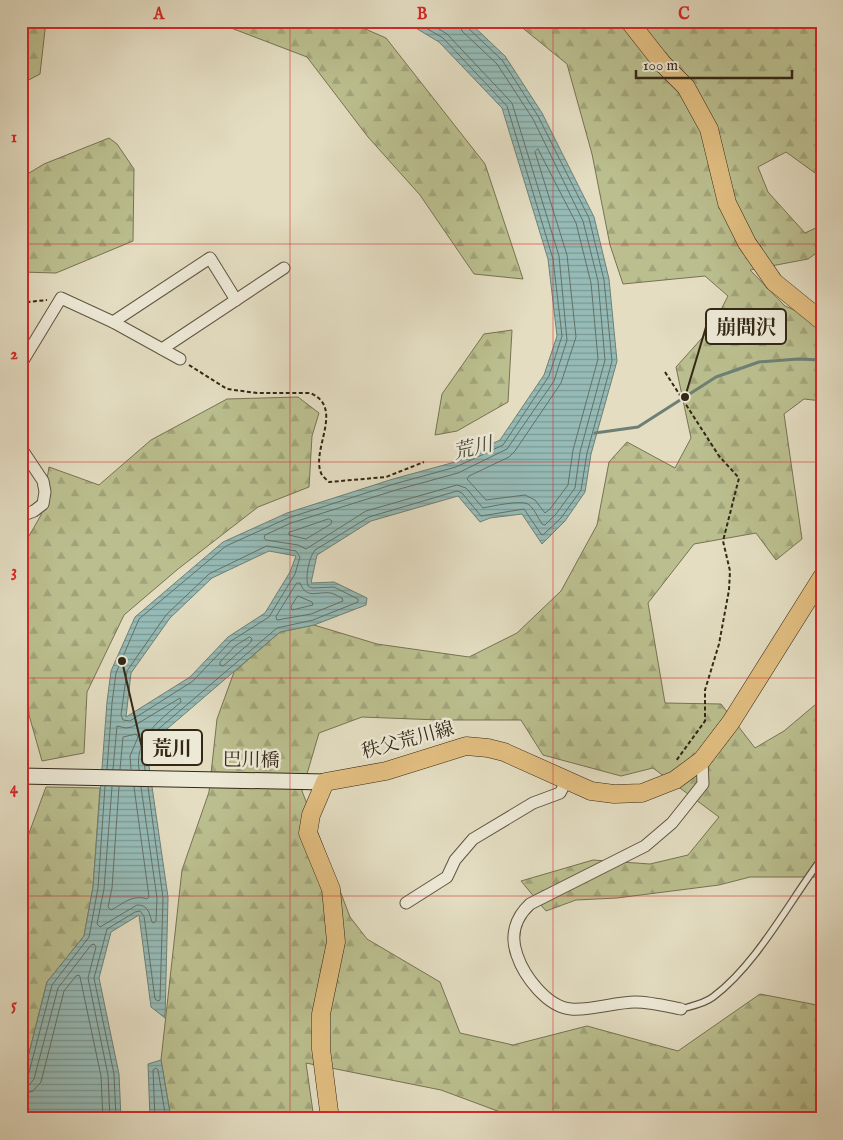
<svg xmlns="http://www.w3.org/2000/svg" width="843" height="1140" viewBox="0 0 843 1140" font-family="'IM FELL English','Noto Serif JP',serif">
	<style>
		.forest { fill: url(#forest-firs); stroke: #777352 }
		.water { fill: url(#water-rules); stroke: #6e8076; fill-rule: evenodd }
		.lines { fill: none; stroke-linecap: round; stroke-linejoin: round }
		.shore { stroke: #647166; stroke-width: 1 }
		.stream { stroke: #6e8076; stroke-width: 3 }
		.service-casing { stroke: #5f5440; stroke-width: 8 }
		.minor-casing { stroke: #5f5440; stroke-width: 13 }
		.secondary-casing { stroke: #332715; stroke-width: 17 }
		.primary-casing { stroke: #332715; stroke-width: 19 }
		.path { stroke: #332715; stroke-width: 2; stroke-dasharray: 4 2.5; stroke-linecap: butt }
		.service { stroke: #ede9d7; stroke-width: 5.5 }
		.minor { stroke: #ede9d7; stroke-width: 11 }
		.secondary { stroke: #ede9d7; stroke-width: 15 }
		.primary { stroke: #e2be81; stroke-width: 18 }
		.grid { fill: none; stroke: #d62828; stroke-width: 1; stroke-opacity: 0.55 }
		.labels { text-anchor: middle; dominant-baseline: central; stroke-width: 5; stroke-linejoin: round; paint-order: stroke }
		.street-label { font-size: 19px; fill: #332715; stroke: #ede9d7 }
		.water-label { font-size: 20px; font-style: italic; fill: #4c4c3e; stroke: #ede9d7 }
		.leader { fill: none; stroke: #332715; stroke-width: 2 }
		.callout-dot { fill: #332715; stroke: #ede9d7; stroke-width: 2 }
		.callout { fill: #ede9d7; stroke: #332715; stroke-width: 2 }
		.callout-label { font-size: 20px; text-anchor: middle; font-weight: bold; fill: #332715 }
		.neatline { fill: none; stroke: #d62828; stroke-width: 2 }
		.grid-label { font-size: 16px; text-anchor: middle; font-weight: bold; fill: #d62828 }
	</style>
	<defs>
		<pattern id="forest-firs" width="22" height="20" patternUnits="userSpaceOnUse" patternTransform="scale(1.25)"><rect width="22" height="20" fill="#bbbf8f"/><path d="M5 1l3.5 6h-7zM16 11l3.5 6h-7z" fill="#a1a47a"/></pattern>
		<pattern id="water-rules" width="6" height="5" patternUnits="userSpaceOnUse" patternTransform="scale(1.25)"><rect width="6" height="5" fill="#96bbb7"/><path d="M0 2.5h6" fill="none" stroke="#7b9894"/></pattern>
	</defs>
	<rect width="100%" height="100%" fill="#e4ddc2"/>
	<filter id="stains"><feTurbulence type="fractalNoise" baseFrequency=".004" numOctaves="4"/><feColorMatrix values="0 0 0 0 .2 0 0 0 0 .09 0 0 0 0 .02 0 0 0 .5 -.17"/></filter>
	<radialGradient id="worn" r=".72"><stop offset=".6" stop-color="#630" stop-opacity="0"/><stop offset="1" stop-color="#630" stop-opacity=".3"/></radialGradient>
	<!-- forest -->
	<g class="forest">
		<polygon points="21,21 46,21 40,74 21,84"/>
		<polygon points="151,21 347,21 386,38 485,164 523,279 474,274 420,195 368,137 307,57 231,28"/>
		<polygon points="514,21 822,21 822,178 786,152 758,167 768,192 805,233 822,225 822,249 808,259 750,270 785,306 822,322 822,401 804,399 784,414 802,539 776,560 756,533 694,544 648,603 665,703 721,704 755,748 784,731 822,699 822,880 817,877 750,877 719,885 617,898 576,900 546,911 521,881 593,860 650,864 688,855 719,817 653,768 621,776 543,755 521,720 439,720 362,717 319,733 302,791 350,917 367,939 440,982 460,1033 513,1045 587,1026 678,1051 760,994 822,1006 822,1119 519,1119 441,1090 306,1063 314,1119 171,1119 161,1060 182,870 209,792 217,719 234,672 280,632 314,625 377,644 469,657 517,633 561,591 597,525 609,462 627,442 675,468 691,438 676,367 712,327 728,296 705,276 623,284 610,245 592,154 567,64"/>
		<polygon points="109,138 117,144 134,169 133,241 56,273 21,272 21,178 44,164"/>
		<polygon points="512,330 508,402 457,431 435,435 442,394 484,334"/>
		<polygon points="298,397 319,413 312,436 309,487 258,507 178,569 124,615 87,692 84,753 42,761 29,715 26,652 21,641 21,550 41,515 49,467 99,485 151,440 227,399"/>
		<polygon points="46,787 100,788 93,887 84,936 47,982 21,1085 21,841 28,836"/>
	</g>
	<!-- water -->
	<g class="water">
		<path d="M404 21H468L505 56 542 113 594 217 609 279 617 361 591 454 585 492 565 521 542 544 522 514 490 518 480 522 458 496 371 521 317 555 311 583 334 582 367 598 366 605 314 625 280 632 160 735 148 759 168 897 165 1018 151 1007 139 915 111 932 99 978 119 1074 121 1119H21V1085L47 982 84 936 93 887 107 702 111 671 135 617 223 542 287 513 393 479 455 462 500 440 544 375 557 336 548 259 502 108 439 42ZM269 551 296 556 290 572 265 613 228 637 190 677 126 717 131 673 170 618 212 578Z"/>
		<polygon points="161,1060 171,1119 149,1119 150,1118 148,1064"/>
	</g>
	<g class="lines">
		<!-- shore -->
		<g class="shore">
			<path d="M426 21 447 34 512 103 559 256 567 340 554 381 507 449 458 473 396 490 291 523 265 535 264 538 266 540 298 545 306 549 366 511 457 485 466 488 483 508C493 506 520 500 528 504 534 508 538 518 542 524L545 525 556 514 575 488 580 452 605 360 598 281 583 221 533 119 497 64 462 31 459 21"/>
			<polygon points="538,149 576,223 591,283 598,359 573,450 568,485 550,509 545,513 535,500 525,495 486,500 467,479 469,476 509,457 515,451 561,383 576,337 567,255 535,152"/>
			<polygon points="329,519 332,521 331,524 306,539 289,535 289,532 293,531"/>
			<polygon points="267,546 296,551 300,557 295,574 269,617 231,641 193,681 130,721 123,720 121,715 127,671 166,615 209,574"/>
			<path d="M297 583H300C307 600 317 591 331 593 335 594 339 597 342 598L343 601 311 614 277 620 276 617Z"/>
			<polygon points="298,596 312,602 313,605 292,610 291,607"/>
			<polygon points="250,637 252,639 251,642 223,666 220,665 220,662 235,646"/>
			<polyline points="107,769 112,703 116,673 139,619 226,546 288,518 394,484 456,467 503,445 549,376 562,336 553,259 507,106 443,38 414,21"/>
			<path d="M113 769 117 726 126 728 132 727 180 698 181 702C160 720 134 738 139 770"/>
			<polyline points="120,769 123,737 136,734 138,737 130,756 131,769"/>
			<path d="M145 770 144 758 156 731 277 628 313 620 358 602V599L334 587 312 588 308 586C305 577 309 557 315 550L369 517 457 491 462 493 481 516 524 509 541 534 543 535 561 518 581 490 587 453 612 361 604 280 589 218 538 116 502 60 467 27 465 21"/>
			<path d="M112 787 104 889 97 924 100 927 137 905C148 905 149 912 152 922L154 923 156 921 157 898 141 787"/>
			<path d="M119 787 112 888 108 907 111 910C123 904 132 894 147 899L149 897 134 787"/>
			<polyline points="21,1081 26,1080 28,1076 52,985 89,937 98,888 105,786"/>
			<polyline points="21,1087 29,1085 34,1079 58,988 91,945 94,944 96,947 88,978 108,1075 110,1119"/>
			<polyline points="21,1095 33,1091 41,1082 64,991 76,976 79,975 80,977 101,1076 103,1119"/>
			<polyline points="116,1119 114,1074 94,978 107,929 135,912 140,911 144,916 155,999 158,1001 160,1000 163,898 148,787"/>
			<polyline points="155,1119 153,1070 156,1068 158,1070 166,1119"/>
		</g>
		<!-- stream -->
		<polyline class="stream" points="595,433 638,427 716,377 759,362 798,359 822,360"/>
		<!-- service casing -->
		<g class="service-casing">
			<path id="service" d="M681 1009C691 1006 704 1004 713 997 757 964 789 902 822 858"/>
		</g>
		<!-- minor casing -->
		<g class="minor-casing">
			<g id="minor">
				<polyline points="113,322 210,258 236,300"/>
				<polyline points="162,349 284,268"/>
				<polyline points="21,364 61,298 113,322 180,359"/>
				<polyline points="21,448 43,481 45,492 43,504 34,511 21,516"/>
				<polyline points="406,903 447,877 455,860 473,839 533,803 560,793 567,780"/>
				<path d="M681 1009C666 1006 650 1002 635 1002 616 1002 589 1011 571 1009 547 1007 524 976 517 955 510 936 515 918 530 904L645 846 672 823 703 784 702 760"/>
			</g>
		</g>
		<!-- secondary casing -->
		<g class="secondary-casing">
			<polyline id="secondary" points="21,776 325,782"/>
		</g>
		<!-- primary casing -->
		<g class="primary-casing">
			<g id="primary">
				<polyline points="629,21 662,63 686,87 709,129 727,203 747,243 774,282 822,321"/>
				<polyline points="330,1119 321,1049 321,1014 336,942 331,889 308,833 311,815 325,782 386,771 466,746 488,748 504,752 591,791 614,794 642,793 675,780 702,760 731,722 822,577"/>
			</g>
		</g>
		<!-- path -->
		<g class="path">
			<polyline points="21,298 28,302 47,300"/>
			<path d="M189 365 227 389 257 393H310C345 407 311 449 321 473 322 476 326 479 329 482L386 477 424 462"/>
			<polyline points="665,372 719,456 739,478 723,541 730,571 729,590 719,644 705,690 705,721 676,761"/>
			<polyline points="812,1119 822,1113"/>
		</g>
		<!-- service -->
		<use href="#service" class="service"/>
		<!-- minor -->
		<use href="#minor" class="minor"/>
		<!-- secondary -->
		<use href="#secondary" class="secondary"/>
		<!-- primary -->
		<use href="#primary" class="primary"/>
	</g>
	<!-- grid -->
	<path class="grid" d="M290 21V1119M553 21V1119M21 244H822M21 462H822M21 678H822M21 896H822"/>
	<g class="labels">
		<!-- street labels -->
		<g class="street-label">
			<text transform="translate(408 741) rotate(-15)">秩父荒川線</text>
			<text transform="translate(251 761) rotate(1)">巴川橋</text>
		</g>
		<!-- water labels -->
		<g class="water-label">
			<text transform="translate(473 449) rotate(-13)">荒川</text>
		</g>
	</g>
	<!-- callouts -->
	<path class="leader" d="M685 397L706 327M122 661L142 748"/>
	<g class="callout-dot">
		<circle cx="685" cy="397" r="5"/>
		<circle cx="122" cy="661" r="5"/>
	</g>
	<g class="callout">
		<rect x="706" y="309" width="80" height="35" rx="5"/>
		<rect x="142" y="730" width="60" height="35" rx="5"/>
	</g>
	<g class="callout-label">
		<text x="746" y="334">崩間沢</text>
		<text x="172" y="755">荒川</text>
	</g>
	<!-- margin -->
	<rect width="843" height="1140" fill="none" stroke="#e4ddc2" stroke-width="55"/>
	<!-- scale -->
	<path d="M636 70v8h156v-8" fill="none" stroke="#332715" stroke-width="2.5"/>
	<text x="643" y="70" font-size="15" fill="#332715" stroke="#ede9d7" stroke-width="4" paint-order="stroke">100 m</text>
	<rect x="28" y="28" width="788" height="1084" class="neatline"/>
	<g class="grid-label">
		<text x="159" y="19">A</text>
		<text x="422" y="19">B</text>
		<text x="684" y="19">C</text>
		<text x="14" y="142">1</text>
		<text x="14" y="359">2</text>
		<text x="14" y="576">3</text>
		<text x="14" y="793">4</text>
		<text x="14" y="1010">5</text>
	</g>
	<rect width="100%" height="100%" filter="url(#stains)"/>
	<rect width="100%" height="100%" fill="url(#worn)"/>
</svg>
